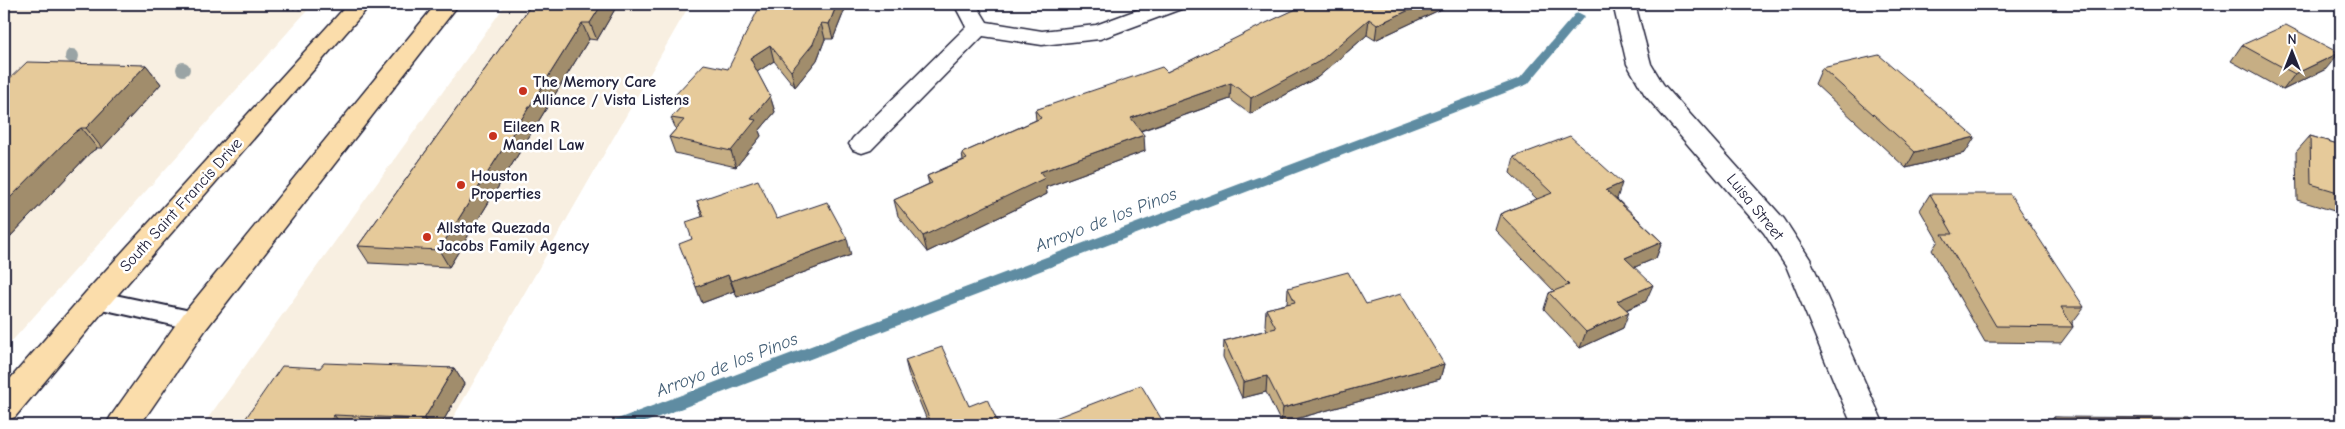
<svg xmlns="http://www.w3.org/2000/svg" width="2345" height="429" viewBox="0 0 2345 429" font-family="'Comic Neue',sans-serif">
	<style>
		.built { fill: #f8efe1 }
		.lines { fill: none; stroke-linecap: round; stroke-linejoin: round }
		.stream { fill: #5e8ca2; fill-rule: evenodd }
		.lane-casing { stroke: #22223b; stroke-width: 4 }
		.street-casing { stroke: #22223b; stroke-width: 3 }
		.highway-casing { stroke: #22223b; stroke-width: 3 }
		.path { stroke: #22223b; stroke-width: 3; stroke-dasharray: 1 4; stroke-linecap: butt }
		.lane { fill: #fff; fill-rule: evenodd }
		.street { fill: #fff; fill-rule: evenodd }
		.highway { fill: #fbddab; fill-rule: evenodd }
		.tree { fill: #9aa4a5 }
		.wall { fill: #c6ae84; stroke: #22223b }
		.shaded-wall { fill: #a18d6c; stroke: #22223b }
		.building { fill: #e6ca9a; stroke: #22223b }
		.poi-dot { fill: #c8321e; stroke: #fff; stroke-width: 2 }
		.labels { text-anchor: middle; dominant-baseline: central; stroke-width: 5; stroke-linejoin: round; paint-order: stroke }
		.poi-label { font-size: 16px; font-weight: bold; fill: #22223b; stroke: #fff; text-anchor: start }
		.street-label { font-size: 16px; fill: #22223b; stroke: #fff }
		.water-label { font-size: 18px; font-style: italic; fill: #456077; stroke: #fff }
	</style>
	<rect width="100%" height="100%" fill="#fff"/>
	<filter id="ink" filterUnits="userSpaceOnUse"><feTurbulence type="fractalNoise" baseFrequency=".02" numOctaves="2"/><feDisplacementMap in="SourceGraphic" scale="10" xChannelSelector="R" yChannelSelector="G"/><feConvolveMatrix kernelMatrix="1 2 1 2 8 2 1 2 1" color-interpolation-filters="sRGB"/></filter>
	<g filter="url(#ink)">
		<!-- built -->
		<g class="built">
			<polygon points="4,4 313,4 4,350"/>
			<polygon points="506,4 690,4 449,425 203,425"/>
		</g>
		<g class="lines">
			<!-- stream -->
			<polygon class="stream" points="1579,13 1585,16 1583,18 1528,84 638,425 613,425 615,420 1520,78 1575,14"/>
			<!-- lane casing -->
			<g class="lane-casing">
				<polygon id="lane" points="96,291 195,312 204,314 207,321 204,328 195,330 88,306 84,300 88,294"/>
			</g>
			<!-- street casing -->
			<g class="street-casing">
				<g id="street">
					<polygon points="954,4 976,4 987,22 1042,31 1096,25 1153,4 1184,4 1181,9 1100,39 1042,45 983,36 871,150 862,153 853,150 849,144 853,138 966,27"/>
					<polygon points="1613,4 1635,4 1651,64 1663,84 1784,219 1810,259 1884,425 1852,425 1787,268 1764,233 1645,95 1627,64"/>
				</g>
			</g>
			<!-- highway casing -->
			<g class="highway-casing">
				<g id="highway">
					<polygon points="348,4 371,4 106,308 15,417 4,421 4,386 86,292"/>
					<polygon points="436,4 459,4 206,329 140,425 106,425 111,416 184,313"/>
				</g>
			</g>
			<!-- path -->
			<polyline class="path" points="274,4 298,9 312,6"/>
			<!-- lane -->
			<use href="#lane" class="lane"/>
			<!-- street -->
			<use href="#street" class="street"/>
			<!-- highway -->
			<use href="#highway" class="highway"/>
		</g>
		<!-- trees -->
		<g class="tree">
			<circle cx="72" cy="56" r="7"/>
			<circle cx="183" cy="69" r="7"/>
		</g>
		<!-- wall -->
		<g class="wall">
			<polygon points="532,4 618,4 597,40 589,39 449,267 369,263 358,246"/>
			<polygon points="847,4 833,39 825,39 817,60 795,87 774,61 757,72 770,96 775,112 759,131 761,136 736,167 675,153 669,137 676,129 671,118 680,108 675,95 728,69"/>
			<polygon points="1307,4 1452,4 1375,40 1367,35 1318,77 1250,114 1230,99 1141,131 1145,151 1046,187 1047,194 927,252 898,216 894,200 929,184 927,176 963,160 962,153 1036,120 1035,110 1167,72"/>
			<polygon points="2242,45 2326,69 2283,90 2231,61"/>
			<polygon points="146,65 161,84 102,148 97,148 90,153 6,241 4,240 4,84"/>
			<polygon points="1822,68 1965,153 1906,168 1815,84"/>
			<polygon points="2310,136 2341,145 2341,213 2297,200 2296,152"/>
			<polygon points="1514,157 1617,199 1662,242 1656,258 1635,267 1646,301 1626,310 1623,328 1580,348 1544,309 1549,293 1554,291 1495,230 1500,214 1537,199 1510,173"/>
			<polygon points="1930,194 2084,307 2072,323 2073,327 2061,343 1985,342 1932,250 1938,241 1920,210"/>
			<polygon points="697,201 777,219 851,255 737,297 734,291 702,303 692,239 702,216"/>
			<polygon points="1288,288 1366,304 1444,364 1440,379 1281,423 1266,392 1242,398 1223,357 1224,341 1267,330 1265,325 1266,309 1287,304"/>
			<polygon points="905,360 969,406 999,425 929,425 909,376"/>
			<polygon points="320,368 454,368 464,384 441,425 241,425"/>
			<polygon points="2054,417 2194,425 2047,425"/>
		</g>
		<!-- shaded-wall -->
		<g class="shaded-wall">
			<polygon points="602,4 618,4 597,40 590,23"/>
			<polygon points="837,4 847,4 833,39 829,24"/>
			<polygon points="1422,4 1452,4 1375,40 1377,25"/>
			<polygon points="1369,19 1367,35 1318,77 1250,114 1251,98"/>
			<polygon points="582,23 589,39 449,267 439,250"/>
			<polygon points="821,23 825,39 817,60 795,87 791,71"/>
			<polygon points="770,45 774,61 754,74 750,58"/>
			<polygon points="2339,53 2326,69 2283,90 2295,74"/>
			<polygon points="146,65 161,84 102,148 86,128"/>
			<polygon points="1231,83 1230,99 1131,134 1131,118"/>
			<polygon points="770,96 775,112 759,131 761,136 736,167 731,151 751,119"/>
			<polygon points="81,128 97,148 90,153 6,241 4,238 4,204 74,133"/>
			<polygon points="1144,135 1145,151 1046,187 1047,194 927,252 923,236 1040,172"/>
			<polygon points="1975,137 1965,153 1906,168 1915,152"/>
			<polygon points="1622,183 1617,199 1600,206 1606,190"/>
			<polygon points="847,239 851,255 737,297 731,281"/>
			<polygon points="1662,242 1656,258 1619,274 1625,258"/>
			<polygon points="728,275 734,291 702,303 696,287"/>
			<polygon points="1653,285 1646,301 1611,316 1617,301"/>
			<polygon points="1629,312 1623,328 1580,348 1586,332"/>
			<polygon points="1444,364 1440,379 1281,423 1283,408"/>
			<polygon points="454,368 464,384 441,425 428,425 424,419"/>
			<polygon points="1267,376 1266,392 1242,398 1243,382"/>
			<polygon points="334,415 342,425 328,425"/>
		</g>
		<!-- building -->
		<g class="building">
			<polygon points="532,4 602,4 590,23 582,23 439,250 358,246"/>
			<polygon points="761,4 837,4 829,24 821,23 813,44 791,71 770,45 750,58 770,96 751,119 756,120 731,151 669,137 684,120 671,118 689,98 675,95 704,64 728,69"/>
			<polygon points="1307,4 1422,4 1377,25 1369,19 1320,61 1251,98 1231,83 1131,118 1144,135 1040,172 1045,178 923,236 894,200 932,183 927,176 967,159 962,153 1041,118 1035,110 1162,67 1167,72 1266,23"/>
			<polygon points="2286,25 2339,53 2295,74 2242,45"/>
			<polygon points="1879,55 1975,137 1915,152 1822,68"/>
			<polygon points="27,62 146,65 86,128 81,128 74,133 4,204 4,84"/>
			<polygon points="1570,136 1622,183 1606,190 1662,242 1625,258 1653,285 1617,301 1629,312 1586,332 1549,293 1569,285 1500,214 1552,193 1514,157"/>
			<polygon points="2310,136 2341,145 2341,193 2311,184"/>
			<polygon points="758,180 777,219 827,202 847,239 731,281 728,275 696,287 679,244 692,239 686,222 704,216 697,201"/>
			<polygon points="1930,194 2010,194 2084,307 2061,307 2073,327 1996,326 1942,234 1953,234"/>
			<polygon points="1348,272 1366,304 1401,294 1444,364 1283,408 1267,376 1243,382 1224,341 1276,328 1266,309 1295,302 1288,288"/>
			<polygon points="942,347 969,406 987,399 999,425 932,425 905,360"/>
			<polygon points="324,363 454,368 424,419 334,415 328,425 241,425 282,366 320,368"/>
			<polygon points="1141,385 1165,425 1037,425"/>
			<polygon points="2054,417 2189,418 2194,425 2058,425"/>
		</g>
	</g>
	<!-- markers -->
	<g class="poi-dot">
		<circle cx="523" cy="91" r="5"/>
		<circle cx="493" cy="136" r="5"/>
		<circle cx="461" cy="185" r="5"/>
		<circle cx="427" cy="237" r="5"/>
	</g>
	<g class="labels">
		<!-- poi labels -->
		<g class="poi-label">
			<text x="533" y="82">The Memory Care<tspan x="533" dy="18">Alliance / Vista Listens</tspan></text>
			<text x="503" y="127">Eileen R<tspan x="503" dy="18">Mandel Law</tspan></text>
			<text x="471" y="176">Houston<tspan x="471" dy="18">Properties</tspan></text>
			<text x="437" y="228">Allstate Quezada<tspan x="437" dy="18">Jacobs Family Agency</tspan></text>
		</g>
		<!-- street labels -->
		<g class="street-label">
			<text transform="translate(181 205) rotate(-48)">South Saint Francis Drive</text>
			<text transform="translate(1755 207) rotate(51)">Luisa Street</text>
		</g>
		<!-- water labels -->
		<g class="water-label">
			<text transform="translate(1106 220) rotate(-21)">Arroyo de los Pinos</text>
			<text transform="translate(727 365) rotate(-21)">Arroyo de los Pinos</text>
		</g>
	</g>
	<!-- margin -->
	<rect width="2345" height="429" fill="none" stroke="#fff" stroke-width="20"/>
	<rect x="10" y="10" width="2325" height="409" fill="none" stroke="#22223b" stroke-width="2" filter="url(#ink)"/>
	<!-- north arrow -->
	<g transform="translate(2292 52)" stroke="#ffffff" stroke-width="4" paint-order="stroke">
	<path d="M0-4L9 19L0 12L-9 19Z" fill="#22223b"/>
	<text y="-8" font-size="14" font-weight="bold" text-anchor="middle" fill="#22223b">N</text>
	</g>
</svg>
